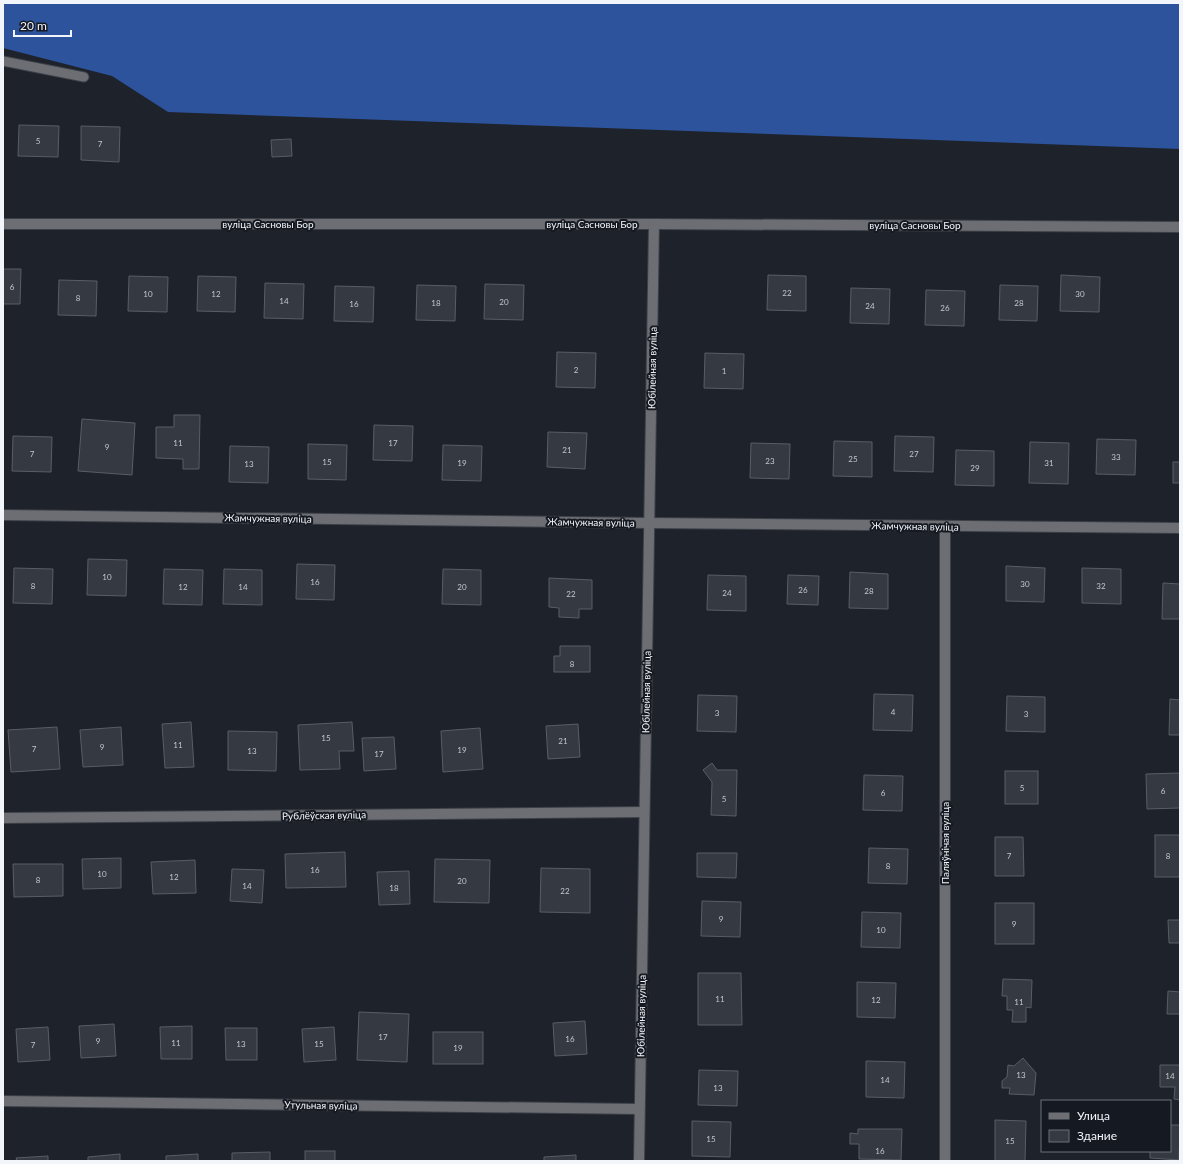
<svg xmlns="http://www.w3.org/2000/svg" width="1183" height="1164" viewBox="0 0 1183 1164" font-family="Lato,sans-serif">
	<style>
		.forest { fill: #2d539c }
		.building { fill: #353a42; stroke: #585d66 }
		.lines { fill: none; stroke-linecap: round; stroke-linejoin: round }
		.service-casing { stroke: #3c4048; stroke-width: 11 }
		.minor-casing { stroke: #3c4048; stroke-width: 12 }
		.service { stroke: #6c6e73; stroke-width: 9 }
		.minor { stroke: #6c6e73; stroke-width: 10 }
		.labels { text-anchor: middle; dominant-baseline: central; stroke-width: 4; stroke-linejoin: round; paint-order: stroke }
		.number-label { font-size: 8px; fill: #c3c6cc }
		.street-label { font-size: 10px; fill: #f2f5fa; stroke: #151921 }
	</style>
	<rect width="100%" height="100%" fill="#1e232b"/>
	<!-- forest -->
	<polygon class="forest" points="3,3 1180,3 1180,149 168,112 112,76 3,48"/>
	<!-- building -->
	<g class="building">
		<polygon points="19,125 59,126 58,157 18,156"/>
		<polygon points="81,126 120,127 119,162 81,160"/>
		<polygon points="291,139 292,156 272,157 271,140"/>
		<polygon points="3,269 21,269 20,304 3,304"/>
		<polygon points="768,275 806,276 806,311 767,310"/>
		<polygon points="1061,275 1100,277 1099,312 1060,311"/>
		<polygon points="129,276 168,277 167,312 128,311"/>
		<polygon points="198,276 236,277 235,312 197,311"/>
		<polygon points="59,280 97,281 96,316 58,315"/>
		<polygon points="265,283 304,284 303,319 264,318"/>
		<polygon points="485,284 524,285 523,320 484,319"/>
		<polygon points="417,285 456,286 455,321 416,320"/>
		<polygon points="1000,285 1038,286 1037,321 999,320"/>
		<polygon points="335,286 374,287 373,322 334,321"/>
		<polygon points="851,288 890,289 889,324 850,323"/>
		<polygon points="926,290 965,291 964,326 925,325"/>
		<polygon points="557,352 596,353 595,388 556,387"/>
		<polygon points="705,353 744,354 743,389 704,388"/>
		<polygon points="174,415 200,415 199,469 183,469 183,459 156,458 156,427 174,427"/>
		<polygon points="82,419 135,423 132,475 78,471"/>
		<polygon points="374,425 413,426 412,461 373,460"/>
		<polygon points="548,432 587,433 585,469 547,467"/>
		<polygon points="13,436 52,437 51,472 12,471"/>
		<polygon points="895,436 934,437 933,472 894,471"/>
		<polygon points="1097,439 1136,440 1135,475 1096,474"/>
		<polygon points="834,441 872,442 872,477 833,476"/>
		<polygon points="1030,442 1069,443 1068,484 1029,483"/>
		<polygon points="751,443 790,444 789,479 750,478"/>
		<polygon points="308,444 347,445 346,480 308,479"/>
		<polygon points="443,445 482,446 481,481 442,480"/>
		<polygon points="230,446 269,447 268,483 229,482"/>
		<polygon points="956,450 994,451 994,486 955,485"/>
		<rect x="1173" y="462" width="7" height="21"/>
		<polygon points="88,559 127,560 126,596 87,595"/>
		<polygon points="297,564 335,565 334,600 296,599"/>
		<polygon points="1006,566 1045,568 1044,602 1006,601"/>
		<polygon points="14,568 53,569 52,604 13,603"/>
		<polygon points="1082,568 1121,569 1121,604 1082,603"/>
		<polygon points="164,569 203,570 202,605 163,604"/>
		<polygon points="224,569 262,570 262,605 223,604"/>
		<polygon points="443,569 481,570 481,605 442,604"/>
		<polygon points="850,572 888,574 888,609 849,608"/>
		<polygon points="708,575 746,576 746,611 707,610"/>
		<polygon points="788,575 819,576 818,605 787,604"/>
		<polygon points="549,578 592,580 592,609 579,609 579,618 559,617 559,608 549,607"/>
		<polygon points="1163,583 1180,584 1180,619 1162,619"/>
		<polygon points="560,646 590,646 590,672 554,672 554,656 560,656"/>
		<polygon points="874,694 913,695 912,731 873,730"/>
		<polygon points="698,695 737,696 736,732 697,731"/>
		<polygon points="1007,696 1045,697 1045,732 1006,731"/>
		<polygon points="1170,699 1180,700 1180,735 1169,735"/>
		<polygon points="191,722 194,767 165,768 162,724"/>
		<polygon points="352,722 354,751 339,751 340,769 300,770 298,725"/>
		<polygon points="578,724 580,757 548,759 546,726"/>
		<polygon points="57,727 60,769 11,772 8,730"/>
		<polygon points="121,727 123,765 83,767 80,730"/>
		<polygon points="480,728 483,769 443,772 441,731"/>
		<polygon points="228,731 277,732 276,771 228,770"/>
		<polygon points="394,737 396,769 364,771 362,738"/>
		<polygon points="712,763 717,770 737,770 736,816 711,815 712,782 703,770"/>
		<rect x="1005" y="771" width="33" height="33"/>
		<polygon points="1180,773 1180,808 1147,809 1146,774"/>
		<polygon points="864,775 903,776 902,811 863,810"/>
		<rect x="1155" y="835" width="25" height="42"/>
		<polygon points="995,837 1023,837 1024,876 995,876"/>
		<polygon points="869,848 908,849 907,884 868,883"/>
		<polygon points="345,852 346,887 286,888 285,854"/>
		<polygon points="697,853 737,853 736,878 697,877"/>
		<polygon points="121,858 121,888 83,889 82,859"/>
		<polygon points="435,859 490,860 489,903 434,902"/>
		<polygon points="195,860 196,893 153,894 151,862"/>
		<polygon points="13,864 63,864 63,896 14,897"/>
		<polygon points="541,868 590,869 590,913 540,912"/>
		<polygon points="232,869 264,870 262,903 230,901"/>
		<polygon points="409,871 410,904 379,905 377,872"/>
		<polygon points="702,901 741,902 740,937 701,936"/>
		<rect x="995" y="903" width="39" height="41"/>
		<polygon points="862,912 901,913 900,948 861,947"/>
		<polygon points="1168,920 1180,920 1180,943 1169,943"/>
		<polygon points="698,973 741,973 742,1025 698,1025"/>
		<polygon points="1003,979 1032,980 1031,1008 1026,1007 1026,1022 1012,1022 1013,1010 1007,1010 1007,996 1002,996"/>
		<polygon points="857,982 896,983 895,1018 857,1017"/>
		<polygon points="1168,991 1180,992 1180,1014 1167,1014"/>
		<polygon points="359,1012 409,1014 407,1062 357,1060"/>
		<polygon points="585,1021 587,1054 555,1056 553,1023"/>
		<polygon points="114,1024 116,1056 81,1058 79,1026"/>
		<polygon points="192,1026 192,1059 161,1059 160,1027"/>
		<polygon points="48,1027 50,1060 18,1062 16,1029"/>
		<polygon points="334,1027 336,1060 304,1062 302,1029"/>
		<polygon points="225,1028 257,1028 257,1060 226,1060"/>
		<rect x="433" y="1032" width="50" height="32"/>
		<polygon points="1023,1058 1036,1073 1034,1095 1009,1094 1010,1088 1002,1088 1002,1081 1007,1077 1008,1065 1014,1066"/>
		<polygon points="866,1061 905,1062 904,1098 866,1097"/>
		<polygon points="1160,1065 1180,1065 1180,1100 1174,1099 1175,1087 1160,1087"/>
		<polygon points="699,1070 738,1071 737,1106 698,1105"/>
		<polygon points="995,1120 1026,1121 1025,1161 995,1161"/>
		<polygon points="692,1121 731,1122 730,1157 692,1156"/>
		<polygon points="1170,1125 1180,1125 1179,1160 1150,1158 1150,1151 1170,1151"/>
		<polygon points="858,1129 902,1129 901,1160 859,1159 859,1144 850,1144 850,1133 858,1134"/>
		<rect x="305" y="1151" width="30" height="10"/>
		<polygon points="270,1152 270,1161 232,1161 232,1153"/>
		<polygon points="120,1154 120,1161 88,1161 88,1157"/>
		<polygon points="198,1154 198,1161 166,1161 166,1156"/>
		<polygon points="576,1155 576,1161 544,1161 544,1157"/>
		<polygon points="48,1156 48,1161 17,1161 16,1158"/>
	</g>
	<g class="lines">
		<!-- service casing -->
		<g class="service-casing">
			<polyline id="service" points="3,61 84,77"/>
		</g>
		<!-- minor casing -->
		<g class="minor-casing">
			<g id="minor">
				<polyline points="3,224 654,224 1180,227"/>
				<polyline points="3,515 649,523 1180,528"/>
				<polyline points="945,526 945,1161"/>
				<polyline points="3,818 644,812"/>
				<polyline points="3,1101 639,1109"/>
				<polyline points="639,1161 654,224"/>
			</g>
		</g>
		<!-- service -->
		<use href="#service" class="service"/>
		<!-- minor -->
		<use href="#minor" class="minor"/>
	</g>
	<g class="labels">
		<!-- number labels -->
		<g class="number-label">
			<text x="38" y="141">5</text>
			<text x="100" y="144">7</text>
			<text x="12" y="287">6</text>
			<text x="787" y="293">22</text>
			<text x="148" y="294">10</text>
			<text x="216" y="294">12</text>
			<text x="1080" y="294">30</text>
			<text x="78" y="298">8</text>
			<text x="284" y="301">14</text>
			<text x="504" y="302">20</text>
			<text x="436" y="303">18</text>
			<text x="1019" y="303">28</text>
			<text x="354" y="304">16</text>
			<text x="870" y="306">24</text>
			<text x="945" y="308">26</text>
			<text x="576" y="370">2</text>
			<text x="724" y="371">1</text>
			<text x="178" y="443">11</text>
			<text x="393" y="443">17</text>
			<text x="107" y="447">9</text>
			<text x="567" y="450">21</text>
			<text x="32" y="454">7</text>
			<text x="914" y="454">27</text>
			<text x="1116" y="457">33</text>
			<text x="853" y="459">25</text>
			<text x="770" y="461">23</text>
			<text x="327" y="462">15</text>
			<text x="462" y="463">19</text>
			<text x="1049" y="463">31</text>
			<text x="249" y="464">13</text>
			<text x="975" y="468">29</text>
			<text x="107" y="577">10</text>
			<text x="315" y="582">16</text>
			<text x="1025" y="584">30</text>
			<text x="33" y="586">8</text>
			<text x="1101" y="586">32</text>
			<text x="183" y="587">12</text>
			<text x="243" y="587">14</text>
			<text x="462" y="587">20</text>
			<text x="803" y="590">26</text>
			<text x="869" y="591">28</text>
			<text x="727" y="593">24</text>
			<text x="571" y="594">22</text>
			<text x="572" y="664">8</text>
			<text x="893" y="712">4</text>
			<text x="717" y="713">3</text>
			<text x="1026" y="714">3</text>
			<text x="326" y="738">15</text>
			<text x="563" y="741">21</text>
			<text x="178" y="745">11</text>
			<text x="102" y="747">9</text>
			<text x="34" y="749">7</text>
			<text x="462" y="750">19</text>
			<text x="252" y="751">13</text>
			<text x="379" y="754">17</text>
			<text x="1022" y="788">5</text>
			<text x="1163" y="791">6</text>
			<text x="883" y="793">6</text>
			<text x="724" y="799">5</text>
			<text x="1009" y="856">7</text>
			<text x="1168" y="856">8</text>
			<text x="888" y="866">8</text>
			<text x="315" y="870">16</text>
			<text x="102" y="874">10</text>
			<text x="174" y="877">12</text>
			<text x="38" y="880">8</text>
			<text x="462" y="881">20</text>
			<text x="247" y="886">14</text>
			<text x="394" y="888">18</text>
			<text x="565" y="891">22</text>
			<text x="721" y="919">9</text>
			<text x="1014" y="924">9</text>
			<text x="881" y="930">10</text>
			<text x="720" y="999">11</text>
			<text x="876" y="1000">12</text>
			<text x="1019" y="1002">11</text>
			<text x="383" y="1037">17</text>
			<text x="570" y="1039">16</text>
			<text x="98" y="1041">9</text>
			<text x="176" y="1043">11</text>
			<text x="241" y="1044">13</text>
			<text x="319" y="1044">15</text>
			<text x="33" y="1045">7</text>
			<text x="458" y="1048">19</text>
			<text x="1021" y="1075">13</text>
			<text x="1170" y="1076">14</text>
			<text x="885" y="1080">14</text>
			<text x="718" y="1088">13</text>
			<text x="711" y="1139">15</text>
			<text x="1010" y="1141">15</text>
			<text x="880" y="1151">16</text>
		</g>
		<!-- street labels -->
		<g class="street-label">
			<text x="268" y="224">вуліца Сасновы Бор</text>
			<text x="592" y="224">вуліца Сасновы Бор</text>
			<text x="915" y="225">вуліца Сасновы Бор</text>
			<text transform="translate(652 368) rotate(-89)">Юбілейная вуліца</text>
			<text transform="translate(268 518) rotate(1)">Жамчужная вуліца</text>
			<text transform="translate(591 522) rotate(1)">Жамчужная вуліца</text>
			<text transform="translate(915 526) rotate(1)">Жамчужная вуліца</text>
			<text transform="translate(646 692) rotate(-89)">Юбілейная вуліца</text>
			<text transform="translate(324 815) rotate(-1)">Рублёўская вуліца</text>
			<text transform="translate(945 843) rotate(-90)">Паляўнічая вуліца</text>
			<text transform="translate(641 1016) rotate(-89)">Юбілейная вуліца</text>
			<text transform="translate(321 1105) rotate(1)">Утульная вуліца</text>
		</g>
	</g>
	<!-- border -->
	<rect width="1183" height="1164" fill="none" stroke="#f2f5fa" stroke-width="8"/>
	<!-- legend -->
	<rect x="1041" y="1100" width="130" height="52" fill="#151921" stroke="#6d7178"/>
	<rect x="1049" y="1113" width="20" height="6" fill="#6c6e73" stroke="#6d7178"/>
	<text x="1077" y="1120" font-size="12" fill="#f2f5fa">Улица</text>
	<rect x="1049" y="1130" width="20" height="12" fill="#353a42" stroke="#6d7178"/>
	<text x="1077" y="1140" font-size="12" fill="#f2f5fa">Здание</text>
	<!-- scale -->
	<path d="M14 30v6h57v-6" fill="none" stroke="#f2f5fa" stroke-width="2"/>
	<text x="20" y="30" font-size="12" fill="#f2f5fa" stroke="#151921" stroke-width="3" paint-order="stroke">20 m</text>
</svg>
